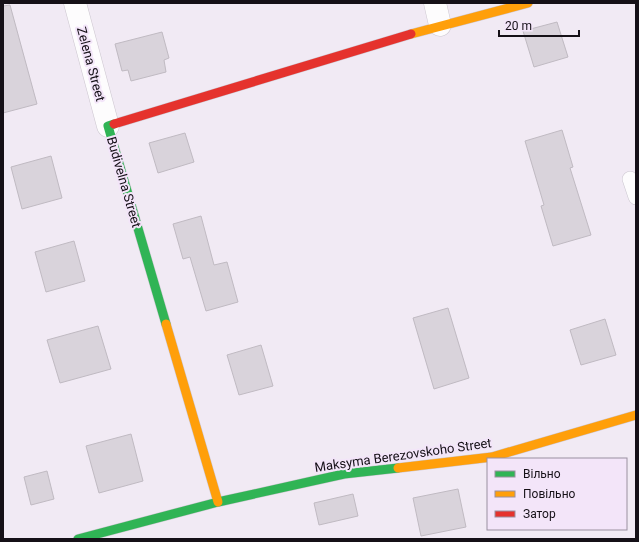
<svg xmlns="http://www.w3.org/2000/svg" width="639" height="542" viewBox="0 0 639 542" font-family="Roboto,sans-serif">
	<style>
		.building { fill: #d9d3db; stroke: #c0bac2 }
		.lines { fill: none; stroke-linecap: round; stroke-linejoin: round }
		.lane-casing { stroke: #cdc7d0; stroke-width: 16 }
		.street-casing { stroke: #cdc7d0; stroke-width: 23 }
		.fast-casing { stroke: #cdc7d0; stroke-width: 10 }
		.slow-casing { stroke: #cdc7d0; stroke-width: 10 }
		.jam-casing { stroke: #cdc7d0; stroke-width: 10 }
		.lane { stroke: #fdfcfd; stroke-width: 15 }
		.street { stroke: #fdfcfd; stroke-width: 22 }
		.fast { stroke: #30b455; stroke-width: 9 }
		.slow { stroke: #ff9f0a; stroke-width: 9 }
		.jam { stroke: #e5322d; stroke-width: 9 }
		.labels { text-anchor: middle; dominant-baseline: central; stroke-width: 4; stroke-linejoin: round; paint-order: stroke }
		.street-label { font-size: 13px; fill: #151017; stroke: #f3e5f9 }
	</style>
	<rect width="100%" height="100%" fill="#f1eaf4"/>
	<!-- building -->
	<g class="building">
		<polygon points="10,5 37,104 3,113 3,6"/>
		<polygon points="557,22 568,57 534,67 523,31"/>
		<polygon points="162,32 169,58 164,60 166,72 131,81 128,70 122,71 115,44"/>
		<polygon points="562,130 573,167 570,168 591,235 553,246 541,206 544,205 525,141"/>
		<polygon points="185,133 194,162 158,173 149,143"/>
		<polygon points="51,156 62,198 22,209 11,167"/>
		<polygon points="201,216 214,265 227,262 238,302 206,311 190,257 183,259 173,224"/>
		<polygon points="74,241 85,281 46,292 35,252"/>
		<polygon points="448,308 469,378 434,389 413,318"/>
		<polygon points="605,319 616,355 581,365 570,330"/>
		<polygon points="98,326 111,369 60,383 47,340"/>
		<polygon points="261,345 273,386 239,395 227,355"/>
		<polygon points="131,434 143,481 99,493 86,446"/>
		<polygon points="47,471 54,499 31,505 24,477"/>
		<polygon points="458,489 466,527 421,536 413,498"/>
		<polygon points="353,494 358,516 319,525 314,503"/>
	</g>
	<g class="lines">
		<!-- lane casing -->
		<g class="lane-casing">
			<polyline id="lane" points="630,179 636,197"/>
		</g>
		<!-- street casing -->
		<g class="street-casing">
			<g id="street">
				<polyline points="75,3 108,126"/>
				<polyline points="435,3 440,25"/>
			</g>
		</g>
		<!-- fast casing -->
		<g class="fast-casing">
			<g id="fast">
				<polyline points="114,124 108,126 166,324"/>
				<polyline points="78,539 218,502 344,474 398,468"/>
			</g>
		</g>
		<!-- slow casing -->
		<g class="slow-casing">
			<g id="slow">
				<polyline points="411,34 528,3"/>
				<polyline points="166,324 218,502"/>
				<polyline points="398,468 492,457 636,415"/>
			</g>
		</g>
		<!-- jam casing -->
		<g class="jam-casing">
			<polyline id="jam" points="114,124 411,34"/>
		</g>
		<!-- lane -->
		<use href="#lane" class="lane"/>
		<!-- street -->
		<use href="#street" class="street"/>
		<!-- fast -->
		<use href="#fast" class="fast"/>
		<!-- slow -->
		<use href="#slow" class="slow"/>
		<!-- jam -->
		<use href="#jam" class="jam"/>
	</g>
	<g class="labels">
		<!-- street labels -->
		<g class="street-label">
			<text transform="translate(91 64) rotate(75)">Zelena Street</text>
			<text transform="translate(124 182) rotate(74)">Budivelna Street</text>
			<text transform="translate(403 455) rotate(-8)">Maksyma Berezovskoho Street</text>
		</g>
	</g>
	<!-- border -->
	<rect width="639" height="542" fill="none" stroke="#151017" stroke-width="8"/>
	<!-- legend -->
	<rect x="487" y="458" width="140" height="72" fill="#f3e5f9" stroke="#9a909f"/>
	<rect x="495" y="471" width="20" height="6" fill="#30b455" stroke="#9a909f"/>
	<text x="523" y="478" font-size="12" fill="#151017">Вільно</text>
	<rect x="495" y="491" width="20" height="6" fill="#ff9f0a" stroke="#9a909f"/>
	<text x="523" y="498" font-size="12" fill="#151017">Повільно</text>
	<rect x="495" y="511" width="20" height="6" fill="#e5322d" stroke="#9a909f"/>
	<text x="523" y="518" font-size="12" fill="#151017">Затор</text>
	<!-- scale -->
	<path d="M499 30v6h80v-6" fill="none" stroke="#151017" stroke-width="2"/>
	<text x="505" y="30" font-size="12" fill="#151017" stroke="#f3e5f9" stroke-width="3" paint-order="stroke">20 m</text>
</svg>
